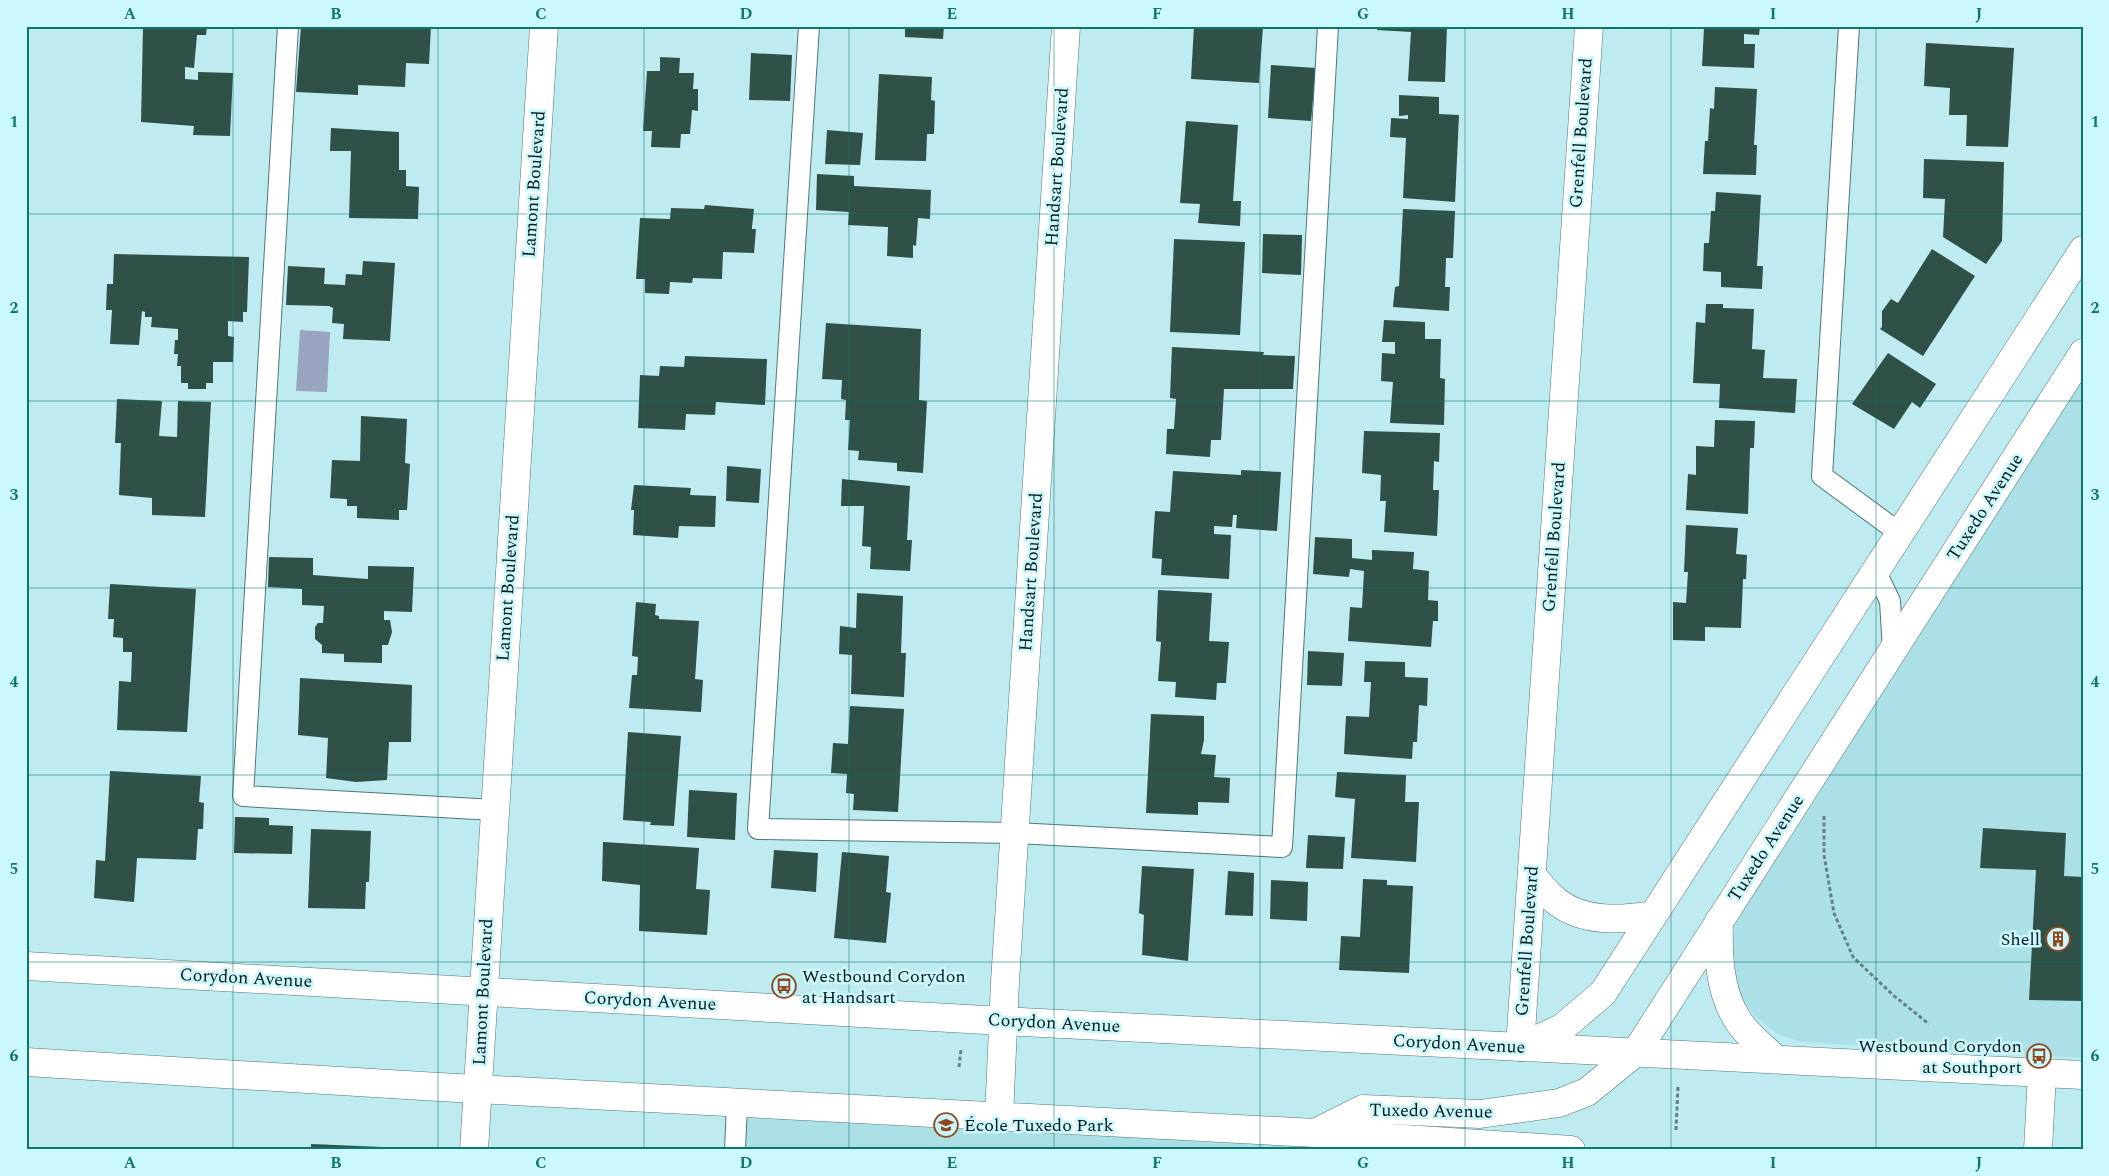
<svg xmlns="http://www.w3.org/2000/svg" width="2109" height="1176" viewBox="0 0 2109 1176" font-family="Spectral,serif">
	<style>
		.built { fill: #aae0e6 }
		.water { fill: #98a4c0 }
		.building { fill: #2f5147 }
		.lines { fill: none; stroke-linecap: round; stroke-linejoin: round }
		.service-casing { stroke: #4f787c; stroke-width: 22 }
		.minor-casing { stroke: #4f787c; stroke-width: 29 }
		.secondary-casing { stroke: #4f787c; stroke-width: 29 }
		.path { stroke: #648387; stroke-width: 3; stroke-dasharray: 4 2.5; stroke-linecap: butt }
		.service { stroke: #fff; stroke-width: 20 }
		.minor { stroke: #fff; stroke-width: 28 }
		.secondary { stroke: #fff; stroke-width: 28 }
		.grid { fill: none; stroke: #0f766e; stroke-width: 1; stroke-opacity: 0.55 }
		.labels { text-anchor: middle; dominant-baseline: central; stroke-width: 5; stroke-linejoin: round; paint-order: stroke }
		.street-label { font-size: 18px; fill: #091a1c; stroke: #cbf8fd }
		.poi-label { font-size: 18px; fill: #091a1c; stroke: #cbf8fd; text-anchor: end }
		.neatline { fill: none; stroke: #0f766e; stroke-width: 2 }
		.grid-label { font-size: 16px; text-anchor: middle; font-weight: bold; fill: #0f766e }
	</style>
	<rect width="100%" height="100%" fill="#beebf0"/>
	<!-- built -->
	<g class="built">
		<polygon points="2083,353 2083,1058 1802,1042 1777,1034 1756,1017 1740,996 1731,971 1730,944 1737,919"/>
		<polygon points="737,1103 1513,1150 735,1150"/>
	</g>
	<!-- water -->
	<polygon class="water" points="300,330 330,332 327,392 296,391"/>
	<!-- building -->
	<g class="building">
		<polygon points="143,26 207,26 206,35 197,35 194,68 185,67 185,79 198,80 198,72 233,73 230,136 193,135 194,126 141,122"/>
		<polygon points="301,26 431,26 429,64 406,63 405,87 358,85 358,95 296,92"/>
		<polygon points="905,26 944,26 943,39 905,37"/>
		<polygon points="1194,26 1263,26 1259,83 1191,79"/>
		<polygon points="1377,26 1447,26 1445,82 1408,81 1411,32 1377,30"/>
		<polygon points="1716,26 1760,26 1759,35 1744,34 1744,44 1755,44 1754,68 1702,66 1704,28 1716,28"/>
		<polygon points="1926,43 2014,48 2008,147 1966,146 1967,115 1949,115 1950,88 1924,86"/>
		<polygon points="751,53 792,55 790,101 749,100"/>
		<polygon points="660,57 680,58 679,73 694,73 693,89 698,89 698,111 692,110 690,134 681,134 680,148 651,147 652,131 643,131 647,71 660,71"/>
		<polygon points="1271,65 1316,68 1311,121 1268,118"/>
		<polygon points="879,74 932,77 931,100 935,101 934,134 927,134 926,161 875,160"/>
		<polygon points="1715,87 1757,89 1754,145 1757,145 1756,175 1703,174 1705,141 1708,141 1710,108 1714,109"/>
		<polygon points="1399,95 1439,97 1439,114 1459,115 1455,202 1403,198 1406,138 1390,137 1391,118 1408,119 1408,115 1399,116"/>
		<polygon points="1186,121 1238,125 1233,201 1241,201 1240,226 1198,223 1200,204 1180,203"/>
		<polygon points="331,128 399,132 399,170 406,170 406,186 419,187 418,219 349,218 351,151 330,151"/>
		<polygon points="827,130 863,133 860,165 825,164"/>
		<polygon points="1924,159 2004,162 2002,241 1986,264 1943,237 1945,199 1923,198"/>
		<polygon points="817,174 854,176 854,186 931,190 930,219 918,218 916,246 913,245 913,258 887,256 888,227 848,225 849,212 816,210"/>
		<polygon points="1716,192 1761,195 1757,266 1763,266 1762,289 1721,287 1721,272 1703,271 1704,243 1709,243 1711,211 1715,211"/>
		<polygon points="705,205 754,209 752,227 752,229 756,229 754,253 723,252 722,279 693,278 692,283 670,282 669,294 645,293 645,279 636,279 640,218 670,219 671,208 704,209"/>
		<polygon points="1403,209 1455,211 1453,258 1446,258 1445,287 1450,287 1449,311 1393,307 1395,287 1399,286"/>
		<polygon points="1263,234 1302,235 1301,275 1262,273"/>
		<polygon points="1174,239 1245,242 1240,335 1170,332"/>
		<polygon points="1932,249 1975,276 1923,356 1880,329 1882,327 1882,311 1891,299 1898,303"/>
		<polygon points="114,254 249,257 247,312 243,312 243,322 228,321 228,336 234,337 233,362 213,362 213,383 206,383 206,389 188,389 188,383 181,383 181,366 177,366 178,354 174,354 175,340 178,340 178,329 151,327 152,317 145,317 145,312 142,311 139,345 110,344 112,310 106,310 107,284 113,284"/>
		<polygon points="363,261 395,263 390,341 343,339 344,324 332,323 333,308 329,306 286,305 288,266 325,268 324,284 345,285 346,274 362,275"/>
		<polygon points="1706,304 1723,304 1723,308 1754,309 1752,349 1765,350 1763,378 1797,379 1795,413 1719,408 1720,384 1693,383 1696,322 1705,323"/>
		<polygon points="1384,320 1425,322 1425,339 1441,339 1440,378 1445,379 1444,425 1390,423 1393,382 1381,381 1382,353 1395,354 1395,342 1382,342"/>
		<polygon points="826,323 921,329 919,400 927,401 923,473 897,471 897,463 858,460 859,451 848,450 850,420 845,420 846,400 841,399 842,380 822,379"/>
		<polygon points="1172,347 1264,352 1263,355 1295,356 1293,389 1224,389 1221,440 1211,440 1210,457 1166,454 1167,429 1174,429 1176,399 1170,398"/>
		<polygon points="1888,353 1936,384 1920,408 1912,402 1894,429 1852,404"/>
		<polygon points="685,356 767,359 765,405 716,402 715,415 686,414 685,430 638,428 640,375 659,376 660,366 684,367"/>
		<polygon points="117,399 162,401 159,436 177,437 178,401 211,402 205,517 152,515 152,498 119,495 121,443 115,443"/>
		<polygon points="361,416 407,419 405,463 410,464 407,510 399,510 399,520 357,518 357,506 347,506 347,499 330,498 332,460 360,461"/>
		<polygon points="1715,420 1755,421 1754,448 1750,448 1748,514 1686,510 1688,474 1696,475 1696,446 1714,447"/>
		<polygon points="1364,431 1440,433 1439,462 1434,461 1433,490 1439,490 1437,536 1384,532 1386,501 1380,501 1381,475 1362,473"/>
		<polygon points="727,466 761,469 759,503 726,501"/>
		<polygon points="1241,470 1281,472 1277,531 1236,528 1237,515 1233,515 1232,527 1214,526 1214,534 1231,535 1229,579 1161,575 1162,559 1152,558 1155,511 1170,512 1173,471 1241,475"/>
		<polygon points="842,479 910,486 907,540 912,540 910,571 870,569 871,547 862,546 864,506 841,506"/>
		<polygon points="634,485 691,488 690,495 716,496 715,527 679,526 678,538 633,535 634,510 631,510"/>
		<polygon points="1686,525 1738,528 1736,554 1747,555 1746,579 1743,579 1741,628 1705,627 1705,641 1673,640 1673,602 1686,603 1688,572 1684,572"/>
		<polygon points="1315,537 1352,539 1352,558 1372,560 1372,550 1414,552 1413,569 1429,571 1428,600 1438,601 1438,621 1433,621 1431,647 1348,641 1350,607 1362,608 1364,571 1350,569 1349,577 1313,574"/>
		<polygon points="269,557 313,558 313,575 368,579 368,566 414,567 412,612 384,611 384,620 390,620 392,632 388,645 382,645 382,663 344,662 344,654 322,653 322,645 315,639 315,627 318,623 323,623 324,606 302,605 302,589 268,587"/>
		<polygon points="110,584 196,589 187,732 117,730 119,681 131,682 132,652 123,652 123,638 113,637 114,619 108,619"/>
		<polygon points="1158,590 1212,593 1209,641 1229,642 1226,683 1217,683 1216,700 1175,697 1176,682 1158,681 1161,642 1156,641"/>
		<polygon points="857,593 903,596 901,653 906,653 904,697 851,694 852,655 839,654 840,626 856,628"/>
		<polygon points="636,602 656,604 655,615 659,616 659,619 699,621 695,679 703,680 701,712 629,708 632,675 637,675 638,657 632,656"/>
		<polygon points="1308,651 1344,653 1342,686 1307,685"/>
		<polygon points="1365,661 1405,662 1405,677 1428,678 1427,706 1419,705 1417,742 1413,742 1412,759 1344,754 1346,716 1369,717 1371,682 1364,682"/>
		<polygon points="300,678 412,685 411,742 389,742 387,780 356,782 326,778 328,738 298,735"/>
		<polygon points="850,706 904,709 898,812 853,810 854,794 846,793 847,774 831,773 833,743 848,744"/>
		<polygon points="1151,714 1204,716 1204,740 1201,754 1216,755 1214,777 1230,778 1229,803 1198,802 1198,815 1146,813"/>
		<polygon points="628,732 681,736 674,826 650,825 651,822 623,820"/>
		<polygon points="110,771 201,776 199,802 204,803 203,829 198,829 196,860 137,858 134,902 94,898 96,860 105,861"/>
		<polygon points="1337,772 1406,775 1405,802 1419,802 1416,862 1351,858 1355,799 1335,797"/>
		<polygon points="689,790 737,793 735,840 687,837"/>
		<polygon points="235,817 269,818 269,825 293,826 292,854 234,853"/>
		<polygon points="1983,828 2066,833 2064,876 2083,877 2083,1001 2029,1000 2036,870 1980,868"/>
		<polygon points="311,829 371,831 369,882 366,882 365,909 308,908"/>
		<polygon points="1308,835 1345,837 1343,869 1306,868"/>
		<polygon points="603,842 699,848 696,889 710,890 707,935 639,931 640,885 602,881"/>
		<polygon points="774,850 818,853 816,892 771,888"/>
		<polygon points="842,852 889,856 886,892 891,893 886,943 834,938"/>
		<polygon points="1142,866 1194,869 1188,961 1142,955 1144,915 1139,913"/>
		<polygon points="1228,871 1254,873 1253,916 1225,915"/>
		<polygon points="1363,879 1387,880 1387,885 1413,886 1409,973 1339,970 1341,936 1360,937"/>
		<polygon points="1271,880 1308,882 1307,921 1270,919"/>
		<polygon points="311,1144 382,1147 381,1150 311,1150"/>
	</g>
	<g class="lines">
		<!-- service casing -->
		<g class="service-casing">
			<g id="service">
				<polyline points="288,26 243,796 495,810"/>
				<polyline points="809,26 758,829 1015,833 1282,847 1328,26"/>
				<polyline points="1849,26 1822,476 1901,534"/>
				<polyline points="1876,572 1890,601 1893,651"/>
				<polyline points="735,1150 737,1103"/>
			</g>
		</g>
		<!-- minor casing -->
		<g class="minor-casing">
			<g id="minor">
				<polyline points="1520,1047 1589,26"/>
				<polyline points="999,1117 1005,982 1066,26"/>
				<polyline points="474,1150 544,26"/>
				<polyline points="2038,1150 2042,1073"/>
			</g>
		</g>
		<!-- secondary casing -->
		<g class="secondary-casing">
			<g id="secondary">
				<path d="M1532 876C1540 884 1547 894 1556 901 1583 923 1622 920 1653 915"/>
				<path d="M1719 921C1718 955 1719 990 1737 1019 1746 1034 1762 1046 1775 1059"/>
				<polyline points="26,966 1003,1021 2083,1075"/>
				<polyline points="1525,1045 1562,1028 1603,993 2083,250"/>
				<polyline points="26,1062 439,1087 1315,1133 1571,1150"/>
				<polyline points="1315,1133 1363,1109 1480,1114 1559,1103 1587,1092 1636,1052 2083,353"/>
			</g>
		</g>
		<!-- path -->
		<g class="path">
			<polyline points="1824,816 1824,855 1834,913 1853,957 1893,995 1929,1024"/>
			<polyline points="959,1067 961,1050"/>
			<polyline points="1676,1130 1678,1086"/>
		</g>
		<!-- service -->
		<use href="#service" class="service"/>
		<!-- minor -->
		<use href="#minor" class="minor"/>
		<!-- secondary -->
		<use href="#secondary" class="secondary"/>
	</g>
	<!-- grid -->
	<path class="grid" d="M233 26V1150M438 26V1150M644 26V1150M849 26V1150M1054 26V1150M1260 26V1150M1465 26V1150M1671 26V1150M1876 26V1150M26 214H2083M26 401H2083M26 588H2083M26 775H2083M26 962H2083"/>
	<!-- icons -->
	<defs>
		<g id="building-ring" transform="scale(1.25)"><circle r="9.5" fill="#cbf8fd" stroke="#8f4920" stroke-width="1.5"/><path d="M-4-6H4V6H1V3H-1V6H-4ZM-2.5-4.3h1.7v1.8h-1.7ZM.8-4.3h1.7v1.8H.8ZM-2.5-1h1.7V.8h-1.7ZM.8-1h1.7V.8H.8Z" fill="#8f4920"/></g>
		<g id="bus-ring" transform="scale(1.25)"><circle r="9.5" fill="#cbf8fd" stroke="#8f4920" stroke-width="1.5"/><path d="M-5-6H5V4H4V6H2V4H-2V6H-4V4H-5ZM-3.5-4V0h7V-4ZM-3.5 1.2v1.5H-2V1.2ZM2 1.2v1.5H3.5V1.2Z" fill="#8f4920"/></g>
		<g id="school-ring" transform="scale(1.25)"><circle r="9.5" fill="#cbf8fd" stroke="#8f4920" stroke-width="1.5"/><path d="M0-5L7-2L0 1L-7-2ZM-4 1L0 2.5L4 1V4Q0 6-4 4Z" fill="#8f4920"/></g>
	</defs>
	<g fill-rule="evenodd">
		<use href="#building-ring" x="2058" y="939"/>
		<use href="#bus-ring" x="784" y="986"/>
		<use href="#bus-ring" x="2039" y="1056"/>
		<use href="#school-ring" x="946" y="1125"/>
	</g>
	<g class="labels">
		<!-- street labels -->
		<g class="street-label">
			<text transform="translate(1581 133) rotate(-86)">Grenfell Boulevard</text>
			<text transform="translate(1057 167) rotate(-86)">Handsart Boulevard</text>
			<text transform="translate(534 184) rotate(-86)">Lamont Boulevard</text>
			<text transform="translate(1985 507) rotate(-57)">Tuxedo Avenue</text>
			<text transform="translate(1554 537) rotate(-86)">Grenfell Boulevard</text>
			<text transform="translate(1031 572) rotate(-86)">Handsart Boulevard</text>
			<text transform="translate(508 588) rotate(-86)">Lamont Boulevard</text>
			<text transform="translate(1766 848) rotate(-57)">Tuxedo Avenue</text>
			<text transform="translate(1527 941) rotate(-86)">Grenfell Boulevard</text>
			<text transform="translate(246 978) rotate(3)">Corydon Avenue</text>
			<text transform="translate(483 992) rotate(-87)">Lamont Boulevard</text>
			<text transform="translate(650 1001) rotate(3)">Corydon Avenue</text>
			<text transform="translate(1054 1023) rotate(3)">Corydon Avenue</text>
			<text transform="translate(1459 1044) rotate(3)">Corydon Avenue</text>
			<text transform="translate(1431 1111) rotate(1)">Tuxedo Avenue</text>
		</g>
		<!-- poi labels -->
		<g class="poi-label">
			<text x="2040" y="939">Shell</text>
			<text x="802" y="976" text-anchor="start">Westbound Corydon<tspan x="802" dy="21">at Handsart</tspan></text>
			<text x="2022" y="1046">Westbound Corydon<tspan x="2022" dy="21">at Southport</tspan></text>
			<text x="964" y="1125" text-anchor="start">École Tuxedo Park</text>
		</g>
	</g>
	<!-- border -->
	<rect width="2109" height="1176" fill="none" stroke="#cbf8fd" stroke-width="55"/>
	<rect x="28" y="28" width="2054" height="1120" class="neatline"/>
	<g class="grid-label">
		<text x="130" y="19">A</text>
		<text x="336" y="19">B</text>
		<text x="541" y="19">C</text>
		<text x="746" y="19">D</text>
		<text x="952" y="19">E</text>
		<text x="1157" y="19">F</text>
		<text x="1363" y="19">G</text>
		<text x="1568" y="19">H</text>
		<text x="1773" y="19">I</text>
		<text x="1979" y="19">J</text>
		<text x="14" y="127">1</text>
		<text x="2095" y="127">1</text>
		<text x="14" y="313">2</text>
		<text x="2095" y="313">2</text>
		<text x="14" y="500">3</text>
		<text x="2095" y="500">3</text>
		<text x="14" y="687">4</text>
		<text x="2095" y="687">4</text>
		<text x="14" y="874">5</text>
		<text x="2095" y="874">5</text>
		<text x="14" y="1061">6</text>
		<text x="2095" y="1061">6</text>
		<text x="130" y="1168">A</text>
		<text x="336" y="1168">B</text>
		<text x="541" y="1168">C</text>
		<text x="746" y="1168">D</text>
		<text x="952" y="1168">E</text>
		<text x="1157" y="1168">F</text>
		<text x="1363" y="1168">G</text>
		<text x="1568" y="1168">H</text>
		<text x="1773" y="1168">I</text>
		<text x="1979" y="1168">J</text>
	</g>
</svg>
